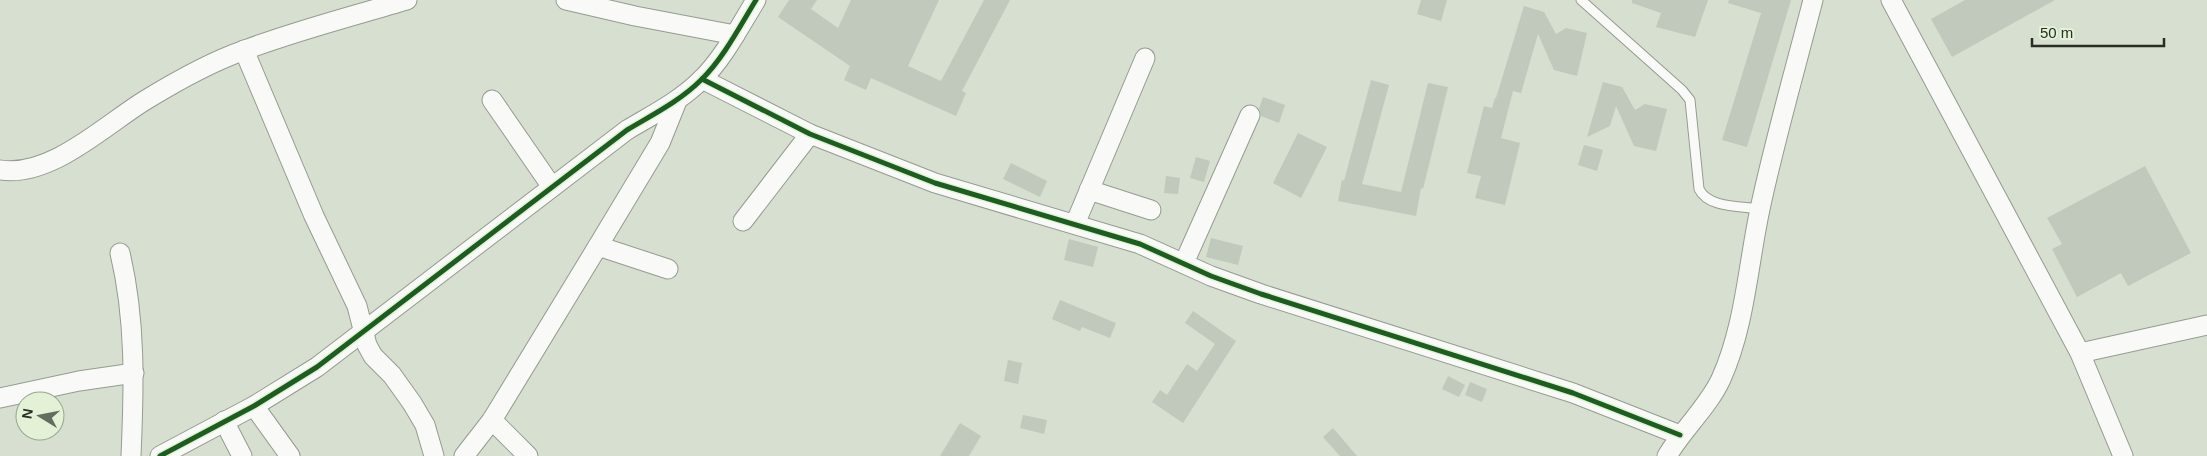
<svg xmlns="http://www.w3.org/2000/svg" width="2207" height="456" viewBox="0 0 2207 456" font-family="Arial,sans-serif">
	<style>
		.building { fill: #c1c8bc }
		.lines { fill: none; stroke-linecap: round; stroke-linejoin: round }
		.lane-casing { stroke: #959b90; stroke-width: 11 }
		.street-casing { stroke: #959b90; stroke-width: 21 }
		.lane { stroke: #f9faf8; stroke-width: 9 }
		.street { stroke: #f9faf8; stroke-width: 19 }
		.cycleway-casing { stroke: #e3f2d7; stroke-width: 8 }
		.cycleway { stroke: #1b5e20; stroke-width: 5 }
	</style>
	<rect width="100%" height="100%" fill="#d6dfd0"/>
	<!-- building -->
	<g class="building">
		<polygon points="789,0 817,0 811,9 838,28 851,0 939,0 908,66 941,81 984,0 1010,0 962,91 966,93 956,116 871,78 866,90 844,80 850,66 778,17"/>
		<polygon points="1421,0 1447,0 1441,21 1417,14"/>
		<polygon points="1632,0 1708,0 1695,37 1656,27 1661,13 1632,3"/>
		<polygon points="1729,0 1791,0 1747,147 1722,140 1761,13 1728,3"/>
		<polygon points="1965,0 2055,0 1952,57 1931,19"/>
		<polygon points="1524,6 1544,12 1556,34 1566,28 1587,33 1577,76 1554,70 1538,34 1521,93 1513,91 1501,138 1520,143 1505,205 1475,198 1481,176 1467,173 1484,106 1492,108 1495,98 1496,98"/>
		<polygon points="1371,80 1389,85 1362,184 1401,192 1428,83 1448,87 1423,189 1421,188 1416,216 1338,201 1342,180 1344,181"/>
		<polygon points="1603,82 1622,87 1635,110 1645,104 1667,109 1656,151 1634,146 1616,106 1610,126 1587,137"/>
		<polygon points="1263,97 1285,105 1279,123 1261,116 1259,108"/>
		<polygon points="1298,133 1327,147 1301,198 1273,183"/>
		<polygon points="1584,145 1603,150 1597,171 1578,165"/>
		<polygon points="1196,157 1210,161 1204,182 1190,178"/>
		<polygon points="1011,163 1047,181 1040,197 1003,179"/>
		<polygon points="2145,166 2191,253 2128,286 2121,273 2077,297 2052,249 2062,244 2047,218"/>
		<polygon points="1166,176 1180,178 1178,194 1164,193"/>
		<polygon points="1211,238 1243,246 1238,265 1206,257"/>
		<polygon points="1069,239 1098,247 1093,267 1064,260"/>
		<polygon points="1060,300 1116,323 1110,338 1082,327 1080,331 1052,319"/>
		<polygon points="1193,311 1236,341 1183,423 1152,402 1160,390 1167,395 1187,364 1197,371 1215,344 1185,323"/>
		<polygon points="1008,360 1022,363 1018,384 1004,381"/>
		<polygon points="1448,376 1465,385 1459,397 1442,389"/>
		<polygon points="1470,382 1487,389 1482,402 1465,395"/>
		<polygon points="1023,415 1047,420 1044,434 1020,428"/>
		<polygon points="960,423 981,436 969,456 940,456"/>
		<polygon points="1333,428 1357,456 1340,456 1323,437"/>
	</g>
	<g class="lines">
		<!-- lane casing -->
		<g class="lane-casing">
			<path id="lane" d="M1581 0 1682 90 1690 100 1699 189C1708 208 1740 206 1760 209"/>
		</g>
		<!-- street casing -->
		<g class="street-casing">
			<g id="street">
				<polyline points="566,0 635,16 735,35"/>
				<polyline points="1891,0 2080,353 2123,456"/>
				<polyline points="244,50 314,216 357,306 367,345 373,356 392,375 412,403 425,425 434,456"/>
				<polyline points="702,79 810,134 935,183 1140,244 1211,276 1261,294 1573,393 1680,435"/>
				<polyline points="492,100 552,187"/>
				<path d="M0 170C50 178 104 126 144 101 175 82 210 62 245 50 298 30 353 16 407 0"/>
				<polyline points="1089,190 1151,210"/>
				<polyline points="743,221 810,134"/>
				<polyline points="1075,224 1145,58"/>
				<polyline points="598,246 668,269"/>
				<path d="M120 253C136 320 134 387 131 456"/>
				<polyline points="1184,263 1250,115"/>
				<polyline points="2080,353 2207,325"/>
				<polyline points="0,398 79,381 134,373"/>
				<polyline points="254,406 290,456"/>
				<polyline points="492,420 528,456"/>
				<polyline points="224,421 242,456"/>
				<path d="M160 456 254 406 317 367 627 130C652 115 680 101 701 80 723 59 740 26 756 0"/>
				<polyline points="464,456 492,420 598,246 660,143 677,101"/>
				<path d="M1667 456C1683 429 1708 407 1721 379 1745 326 1748 265 1760 209 1775 139 1795 70 1813 0"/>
			</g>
		</g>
		<!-- lane -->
		<use href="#lane" class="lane"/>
		<!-- street -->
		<use href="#street" class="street"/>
		<!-- cycleway casing -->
		<g class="cycleway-casing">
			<g id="cycleway">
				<polyline points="702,79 810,134 935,183 1140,244 1211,276 1261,294 1573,393 1680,435"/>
				<path d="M160 456 254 406 317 367 627 130C652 115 680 101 701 80 723 59 740 26 756 0"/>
			</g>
		</g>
		<!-- cycleway -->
		<use href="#cycleway" class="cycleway"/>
	</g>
	<!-- north arrow -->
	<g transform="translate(40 416) rotate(280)"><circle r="24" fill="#e3f2d7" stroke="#98a48f"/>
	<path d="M0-4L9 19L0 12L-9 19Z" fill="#656c60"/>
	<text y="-8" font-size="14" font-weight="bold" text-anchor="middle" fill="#282e23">N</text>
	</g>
	<!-- scale -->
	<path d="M2032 38v8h132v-8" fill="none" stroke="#282e23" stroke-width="2.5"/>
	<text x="2040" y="38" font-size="15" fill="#282e23" stroke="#e3f2d7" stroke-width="4" paint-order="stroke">50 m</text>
</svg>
